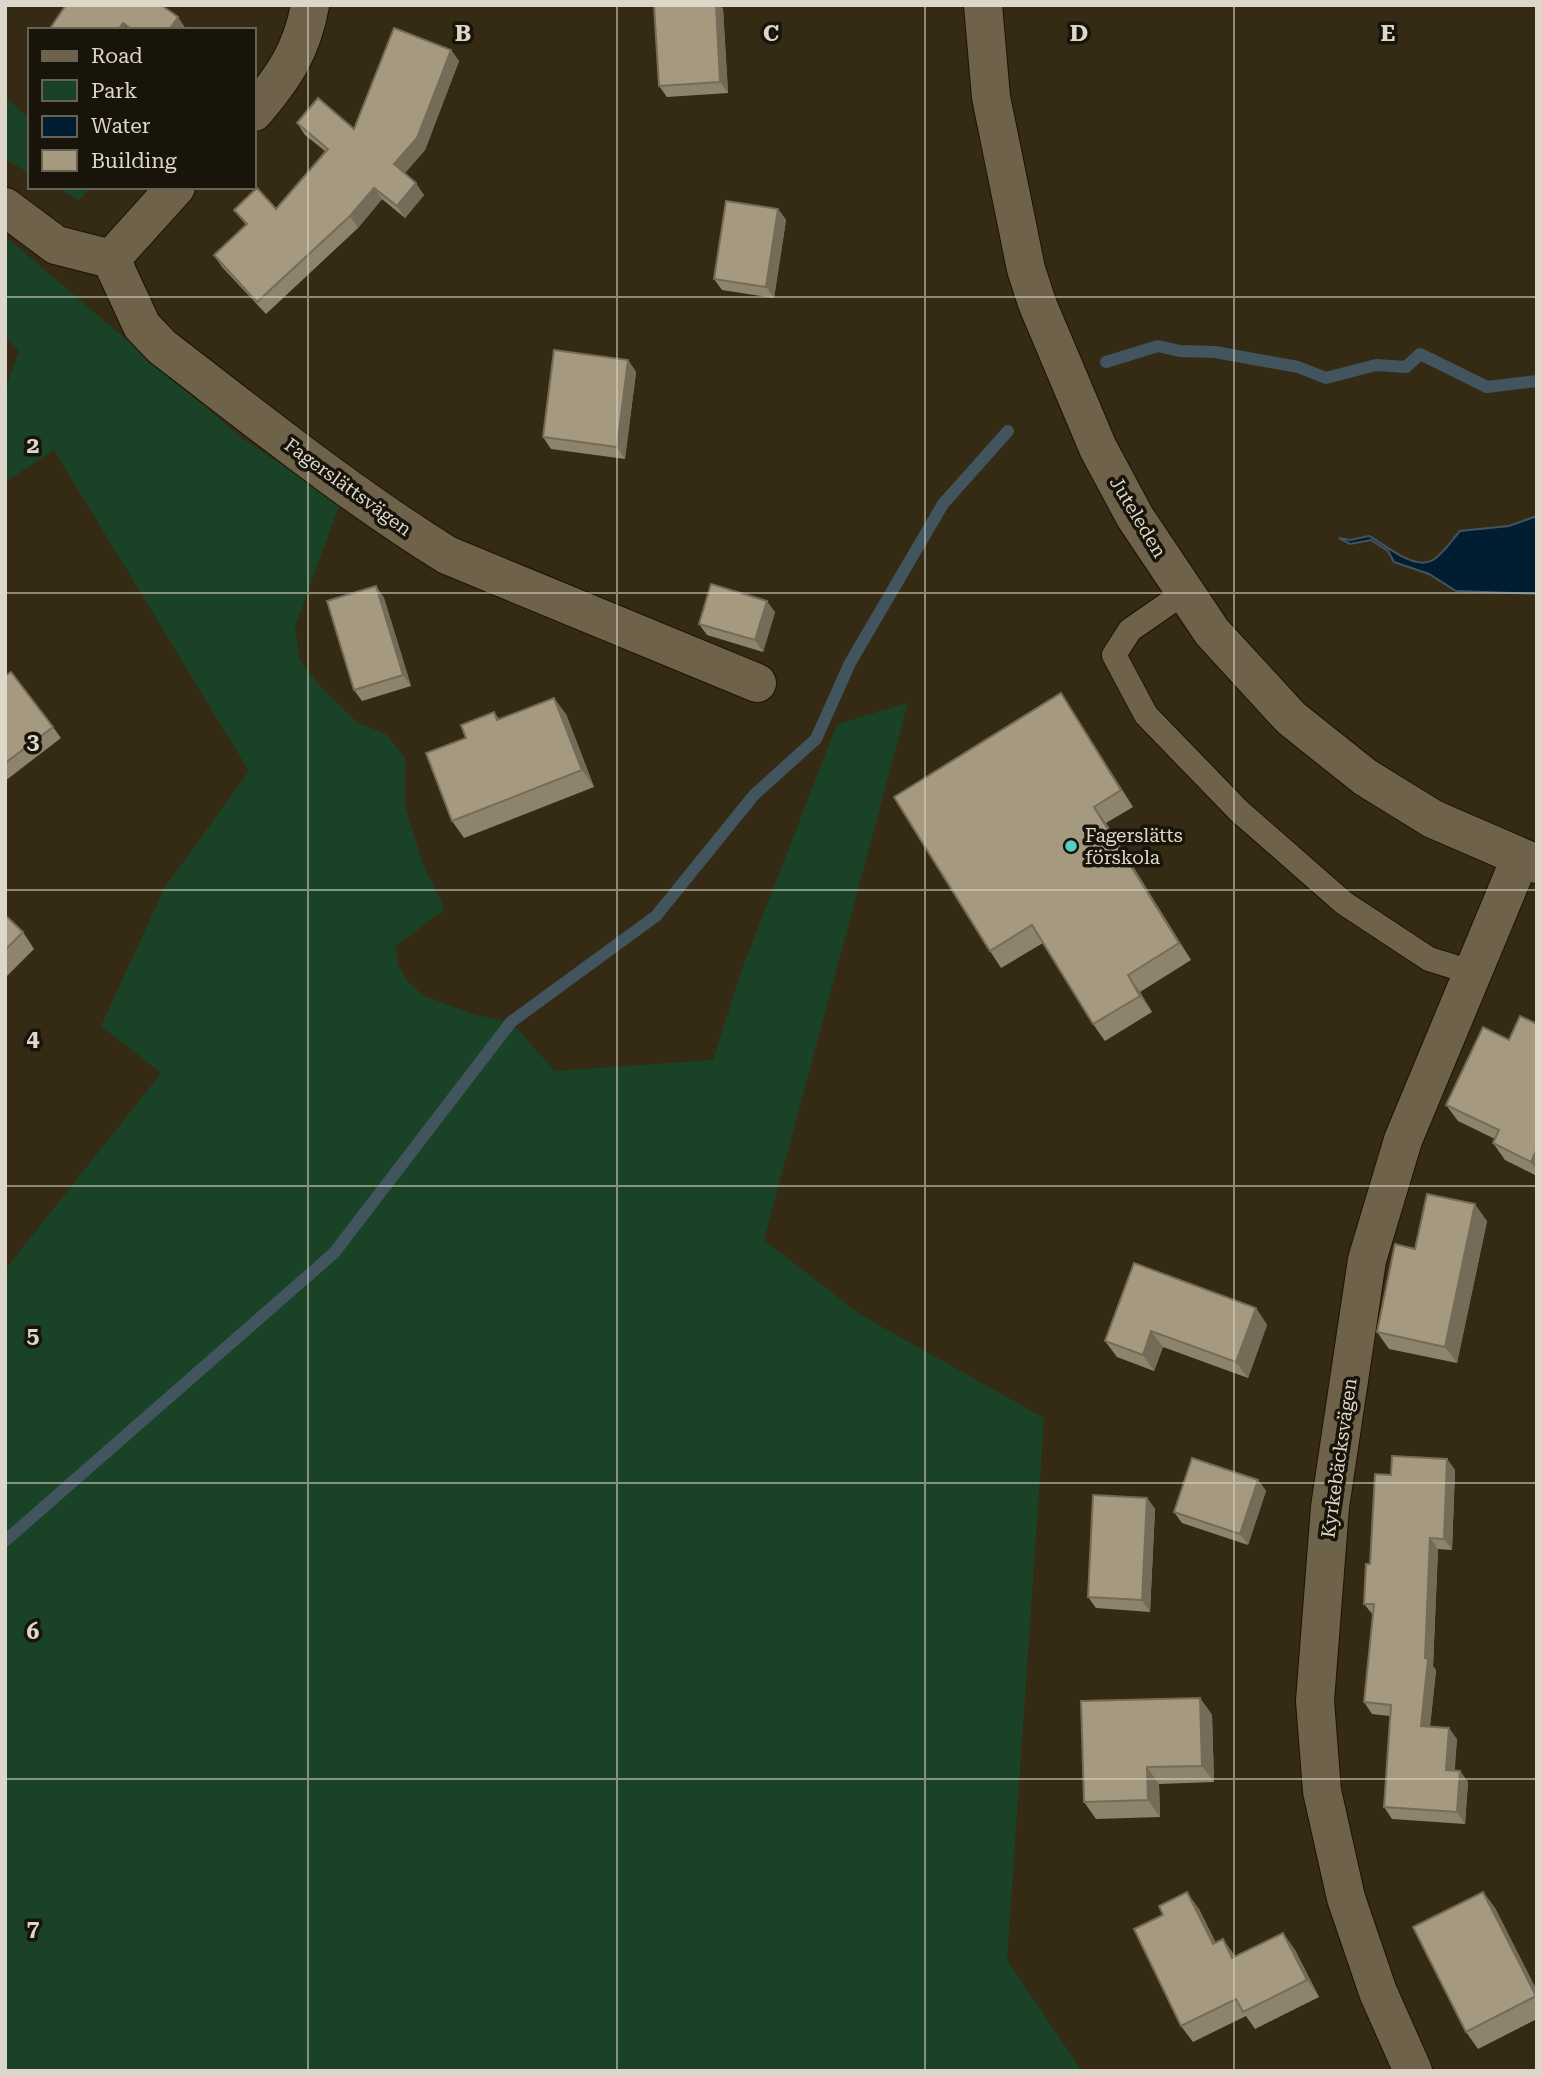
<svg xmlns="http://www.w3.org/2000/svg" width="1542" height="2076" viewBox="0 0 1542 2076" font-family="'Roboto Serif',serif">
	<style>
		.green { fill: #1a4227 }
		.water { fill: #001d31; stroke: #42555f; stroke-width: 2 }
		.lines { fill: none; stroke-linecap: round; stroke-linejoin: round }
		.stream { stroke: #42555f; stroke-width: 12 }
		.service-casing { stroke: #1c1300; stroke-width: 26 }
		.minor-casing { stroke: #1c1300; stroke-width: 40 }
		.tertiary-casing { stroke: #1c1300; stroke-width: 40 }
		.service { stroke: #6e634a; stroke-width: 24 }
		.minor { stroke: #6e634a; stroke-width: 38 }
		.tertiary { stroke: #6e634a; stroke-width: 38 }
		.wall { fill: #8e846d }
		.shaded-wall { fill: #746b59 }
		.building { fill: #a5997f; stroke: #746b59; stroke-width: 2 }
		.grid { fill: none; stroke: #ddd7c9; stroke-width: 2; stroke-opacity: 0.55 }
		.poi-dot { fill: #56cec4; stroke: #18140a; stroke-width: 2.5 }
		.labels { text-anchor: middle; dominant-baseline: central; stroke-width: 7; stroke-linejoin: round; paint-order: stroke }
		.street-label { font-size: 19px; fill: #ddd7c9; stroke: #18140a }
		.poi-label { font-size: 19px; fill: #ddd7c9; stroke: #18140a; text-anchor: start }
		.grid-label { font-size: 23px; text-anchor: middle; font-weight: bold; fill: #ddd7c9; stroke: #18140a; stroke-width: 7; stroke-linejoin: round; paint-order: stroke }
	</style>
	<rect width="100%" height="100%" fill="#352b14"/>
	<!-- green -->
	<g class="green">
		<polygon points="5,97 30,119 30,174 5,159"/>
		<polygon points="55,187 92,187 79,200"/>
		<polygon points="5,236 243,439 340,503 295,627 300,660 319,685 357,722 386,734 405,758 405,807 425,869 445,909 395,947 399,967 409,983 424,996 476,1015 511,1022 555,1071 713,1060 741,972 837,724 908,703 764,1240 861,1315 1044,1418 1007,1960 1082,2071 5,2071 5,1270 161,1073 101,1026 165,887 249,771 54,450 5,482 5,391 19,351 5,337"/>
	</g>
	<!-- water -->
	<path class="water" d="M1537 516V594L1456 591 1429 574 1394 562 1388 551 1371 540 1350 544 1339 538 1350 540 1369 536C1386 545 1414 571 1433 560 1443 554 1452 540 1460 531L1509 526Z"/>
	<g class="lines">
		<!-- stream -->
		<g class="stream">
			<polyline points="1106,362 1158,346 1180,351 1215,352 1298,367 1326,378 1376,365 1406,367 1420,354 1487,387 1537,381"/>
			<polyline points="5,1541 334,1253 511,1022 656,916 754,795 816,739 850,663 943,504 1008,431"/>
		</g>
		<!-- service casing -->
		<g class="service-casing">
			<polyline id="service" points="1185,592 1130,630 1114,655 1146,715 1239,811 1344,903 1429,959 1471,972"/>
		</g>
		<!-- minor casing -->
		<g class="minor-casing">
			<g id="minor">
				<path d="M254 112C283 78 302 51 310 5"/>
				<path d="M5 207 56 245 111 259 142 326 162 347C256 419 346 492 447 555L757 683"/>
				<polyline points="111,259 176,187"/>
				<polyline points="1413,2071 1378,1992 1346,1898 1322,1791 1315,1701 1330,1507 1367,1260 1403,1140 1520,859"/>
			</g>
		</g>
		<!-- tertiary casing -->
		<g class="tertiary-casing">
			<polyline id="tertiary" points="983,5 991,97 1026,269 1037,303 1098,448 1135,517 1212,632 1291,718 1365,777 1433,819 1537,864"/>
		</g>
		<!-- service -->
		<use href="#service" class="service"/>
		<!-- minor -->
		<use href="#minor" class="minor"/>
		<!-- tertiary -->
		<use href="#tertiary" class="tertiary"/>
	</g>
	<!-- wall -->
	<g class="wall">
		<polygon points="654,5 720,5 723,9 728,93 667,97 659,86"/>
		<polygon points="451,50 459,61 425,150 405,173 424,195 405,218 382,199 358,228 266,314 222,267 214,255 246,225 234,210 276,209 325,151 305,135 297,123 354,129"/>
		<polygon points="778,209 786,220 774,298 722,290 714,279"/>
		<polygon points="628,360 636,372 625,459 551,449 543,437"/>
		<polygon points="376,586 384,598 411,686 362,701 354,690"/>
		<polygon points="775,612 763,652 707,635 699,624"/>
		<polygon points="5,676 53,727 61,738 5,781"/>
		<polygon points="1072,710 1133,807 1106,823 1191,960 1140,992 1152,1012 1105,1041 1093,1024 1043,943 1001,968 990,951"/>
		<polygon points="494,712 499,719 566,714 594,787 464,838 452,821 466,738"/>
		<polygon points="5,915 23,932 34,949 5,978"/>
		<polygon points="1537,1024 1537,1176 1505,1160 1493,1143 1495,1139 1458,1121 1446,1105 1509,1040"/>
		<polygon points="1487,1221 1457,1363 1389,1349 1377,1332 1415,1249"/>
		<polygon points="1256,1308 1267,1325 1248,1378 1163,1347 1154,1371 1117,1357 1105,1341"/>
		<polygon points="1447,1459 1455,1470 1452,1550 1438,1549 1433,1666 1436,1670 1430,1726 1457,1739 1454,1770 1460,1771 1468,1782 1465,1824 1392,1819 1384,1807 1390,1716 1372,1714 1364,1702 1373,1615 1364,1604 1370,1564"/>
		<polygon points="1258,1480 1266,1491 1248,1545 1182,1523 1174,1512"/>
		<polygon points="1147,1498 1155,1509 1150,1612 1096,1608 1088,1597"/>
		<polygon points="1200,1698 1212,1715 1214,1782 1159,1784 1160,1817 1096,1819 1084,1802"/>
		<polygon points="1483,1892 1495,1908 1537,1991 1537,2019 1478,2049 1466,2032"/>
		<polygon points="1199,1909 1216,1943 1235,1956 1283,1933 1295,1950 1319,1997 1255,2029 1246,2016 1193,2042 1181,2026"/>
	</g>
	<!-- shaded-wall -->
	<g class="shaded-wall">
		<polygon points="716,5 720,5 723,9 728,93 720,82"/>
		<polygon points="178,17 186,29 185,30 169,30"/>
		<polygon points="123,23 128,30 118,30"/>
		<polygon points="451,50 459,61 425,150 402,176 394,164"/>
		<polygon points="416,183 424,195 405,218 397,206"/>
		<polygon points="374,188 382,199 358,228 350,216"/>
		<polygon points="778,209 786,220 774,298 766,287"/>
		<polygon points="628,360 636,372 625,459 617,447"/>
		<polygon points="376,586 384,598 411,686 403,675"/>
		<polygon points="767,601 775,612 763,652 755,640"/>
		<polygon points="1061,693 1072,710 1133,807 1121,790"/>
		<polygon points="554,698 566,714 594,787 582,770"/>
		<polygon points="1094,807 1106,823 1191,960 1179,943"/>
		<polygon points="1128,975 1140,992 1152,1012 1140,996"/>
		<polygon points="1537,1149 1537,1171 1531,1162"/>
		<polygon points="1475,1204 1487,1221 1457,1363 1445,1347"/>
		<polygon points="1256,1308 1267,1325 1248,1378 1236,1362"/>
		<polygon points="1151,1331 1163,1347 1154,1371 1143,1355"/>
		<polygon points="1447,1459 1455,1470 1452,1550 1444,1539"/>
		<polygon points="1258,1480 1266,1491 1248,1545 1240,1534"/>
		<polygon points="1147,1498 1155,1509 1150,1612 1142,1600"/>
		<polygon points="1430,1538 1438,1549 1433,1666 1436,1670 1429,1737 1421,1726"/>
		<polygon points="1200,1698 1212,1715 1214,1782 1202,1766"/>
		<polygon points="1449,1728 1457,1739 1454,1782 1446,1770"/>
		<polygon points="1147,1767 1159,1784 1160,1817 1148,1800"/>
		<polygon points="1460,1771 1468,1782 1465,1824 1457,1812"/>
		<polygon points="1187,1892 1199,1909 1224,1961 1213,1944"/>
		<polygon points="1483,1892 1495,1908 1537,1991 1537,1997"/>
		<polygon points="1283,1933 1295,1950 1319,1997 1307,1980"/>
		<polygon points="1223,1939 1235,1956 1232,1958"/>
	</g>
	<!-- building -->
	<g class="building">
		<polygon points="66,5 161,5 178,17 169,30 133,30 123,23 118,30 55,30 51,27"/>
		<polygon points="654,5 716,5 720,82 659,86"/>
		<polygon points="394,28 451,50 417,138 394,164 416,183 397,206 374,188 350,216 257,302 214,255 247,224 234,210 257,188 276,209 328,149 297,123 318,98 354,129"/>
		<polygon points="726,201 778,209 766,287 714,279"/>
		<polygon points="554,350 628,360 617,447 543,437"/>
		<polygon points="711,584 767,601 755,640 699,624"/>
		<polygon points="376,586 403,675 354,690 327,601"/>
		<polygon points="11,672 53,727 5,763 5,676"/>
		<polygon points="1061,693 1121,790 1094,807 1179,943 1128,975 1140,996 1093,1024 1032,925 990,951 894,797"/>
		<polygon points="554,698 582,770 452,821 426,753 466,738 461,725 494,712 497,720"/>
		<polygon points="5,915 23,932 5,950"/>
		<polygon points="1520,1016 1537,1024 1537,1149 1531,1162 1493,1143 1499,1130 1446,1105 1483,1027 1509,1040"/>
		<polygon points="1427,1194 1475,1204 1445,1347 1377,1332 1395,1244 1415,1249"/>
		<polygon points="1134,1263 1256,1308 1236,1362 1151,1331 1143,1355 1105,1341"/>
		<polygon points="1392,1456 1447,1459 1444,1539 1430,1538 1425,1658 1428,1659 1421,1726 1449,1728 1446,1770 1460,1771 1457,1812 1384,1807 1391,1705 1364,1702 1374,1604 1364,1604 1366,1564 1370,1564 1375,1474 1391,1475"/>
		<polygon points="1192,1458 1258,1480 1240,1534 1174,1512"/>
		<polygon points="1093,1495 1147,1498 1142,1600 1088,1597"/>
		<polygon points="1200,1698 1202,1766 1147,1767 1148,1800 1084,1802 1081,1701"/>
		<polygon points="1187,1892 1213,1944 1223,1939 1232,1958 1283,1933 1307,1980 1243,2012 1236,1999 1181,2026 1134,1929 1163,1915 1159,1906"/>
		<polygon points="1483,1892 1536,1996 1466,2032 1413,1927"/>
	</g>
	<!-- grid -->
	<path class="grid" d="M308 5V2071M617 5V2071M925 5V2071M1234 5V2071M5 297H1537M5 593H1537M5 890H1537M5 1186H1537M5 1483H1537M5 1779H1537"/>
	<!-- markers -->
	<circle class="poi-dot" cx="1071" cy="846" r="7"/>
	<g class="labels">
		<!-- street labels -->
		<g class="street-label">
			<text transform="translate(348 487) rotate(36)">Fagerslättsvägen</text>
			<text transform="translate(1138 517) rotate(59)">Juteleden</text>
			<text transform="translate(1339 1458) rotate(-82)">Kyrkebäcksvägen</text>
		</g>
		<!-- poi labels -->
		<g class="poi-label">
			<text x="1085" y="835">Fagerslätts<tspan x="1085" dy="22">förskola</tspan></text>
		</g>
	</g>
	<g class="grid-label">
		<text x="463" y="41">B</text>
		<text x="771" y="41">C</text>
		<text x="1079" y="41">D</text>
		<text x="1388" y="41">E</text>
		<text x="33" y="453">2</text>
		<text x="33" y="749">3</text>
		<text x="33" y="1046">4</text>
		<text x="33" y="1343">5</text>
		<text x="33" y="1639">6</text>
		<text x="33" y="1936">7</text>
	</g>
	<!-- border -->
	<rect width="1542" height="2076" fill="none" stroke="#ddd7c9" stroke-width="14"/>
	<!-- legend -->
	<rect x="28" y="28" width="228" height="161" fill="#18140a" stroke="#676256" stroke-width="2"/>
	<rect x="42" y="51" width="35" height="10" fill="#6e634a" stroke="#676256" stroke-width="2"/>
	<text x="91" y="63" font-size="21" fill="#ddd7c9">Road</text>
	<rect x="42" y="80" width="35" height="21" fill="#1a4227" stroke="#676256" stroke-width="2"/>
	<text x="91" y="98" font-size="21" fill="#ddd7c9">Park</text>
	<rect x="42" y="116" width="35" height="21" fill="#001d31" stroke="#676256" stroke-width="2"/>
	<text x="91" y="133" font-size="21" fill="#ddd7c9">Water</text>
	<rect x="42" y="150" width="35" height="21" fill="#a5997f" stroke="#676256" stroke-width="2"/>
	<text x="91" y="168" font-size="21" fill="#ddd7c9">Building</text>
</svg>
